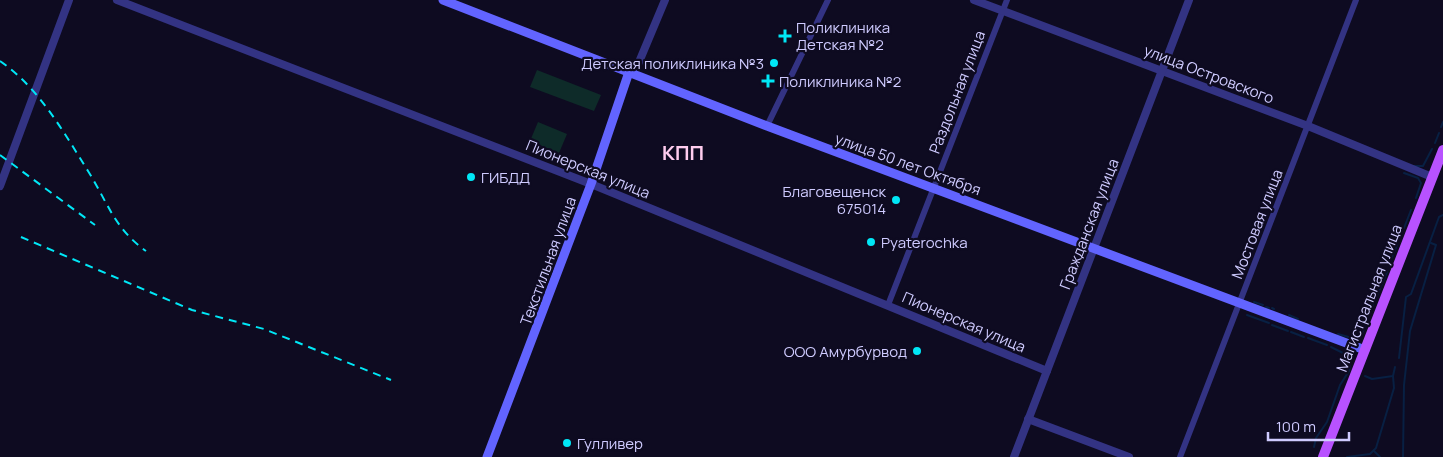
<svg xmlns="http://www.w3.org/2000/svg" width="1443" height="457" viewBox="0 0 1443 457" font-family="Manrope,sans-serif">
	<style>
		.green { fill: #0e2b29 }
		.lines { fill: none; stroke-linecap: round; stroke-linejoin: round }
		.stream { stroke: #082043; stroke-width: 2 }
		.minor { stroke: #333383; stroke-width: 6 }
		.tertiary { stroke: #333383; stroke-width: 8 }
		.secondary { stroke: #6264ff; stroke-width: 9 }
		.primary { stroke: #b852ff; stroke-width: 10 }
		.rail { stroke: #00e7f6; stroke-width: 2; stroke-dasharray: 8 6; stroke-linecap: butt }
		.poi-dot { fill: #00e7f6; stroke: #0e0b21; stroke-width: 2 }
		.labels { text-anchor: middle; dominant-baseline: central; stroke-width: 4.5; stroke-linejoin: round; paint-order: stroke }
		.poi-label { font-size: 15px; fill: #cfcbff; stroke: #0e0b21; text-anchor: start }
		.street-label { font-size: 15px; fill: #cfcbff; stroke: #0e0b21 }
		.district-label { font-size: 20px; font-weight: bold; fill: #ffcdef; stroke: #0e0b21 }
	</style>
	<rect width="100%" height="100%" fill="#0e0b21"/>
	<!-- green -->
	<g class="green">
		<polygon points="537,70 601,95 594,111 530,87"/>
		<polygon points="538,122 567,134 559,153 530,141"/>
	</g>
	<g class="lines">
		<!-- stream -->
		<g class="stream">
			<polyline points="1441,127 1443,122"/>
			<polyline points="1435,143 1439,133"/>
			<polyline points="1413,166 1423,166 1432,149"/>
			<polyline points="1404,173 1418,178 1421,183 1416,198"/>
			<polyline points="1404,228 1411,210"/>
			<polyline points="1389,264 1397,245"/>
			<polyline points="1254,302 1263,305"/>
			<polyline points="1266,307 1269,308"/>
			<polyline points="1372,307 1387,272"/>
			<polyline points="1272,308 1274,309"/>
			<polyline points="1247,315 1269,323"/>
			<polyline points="1289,315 1298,319"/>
			<polyline points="1272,325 1288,331"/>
			<polyline points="1291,332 1304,337"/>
			<polyline points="1338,334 1352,338 1362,334 1369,314"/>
			<polyline points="1308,338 1327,345"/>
			<polyline points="1399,358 1406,297 1411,294 1439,217 1443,215"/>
			<polyline points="1365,376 1372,379 1393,376 1395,367"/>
			<polyline points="1314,447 1316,438 1327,422 1340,385 1349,371 1350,364 1345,354 1331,347"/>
			<polyline points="1374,451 1380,457"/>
			<polyline points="1347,457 1370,454 1376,448 1394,388 1393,376"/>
			<polyline points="1403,457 1404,385 1410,331 1436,245 1431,243"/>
		</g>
		<!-- minor -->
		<g class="minor">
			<polyline points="767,126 828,0"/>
			<polyline points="888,305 1007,0"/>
			<polyline points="1180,457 1356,0"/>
		</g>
		<!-- tertiary -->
		<g class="tertiary">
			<polyline points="117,0 591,184 1047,371"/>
			<polyline points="974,0 1308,126 1432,177"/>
			<polyline points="634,74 665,0"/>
			<polyline points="0,186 69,0"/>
			<polyline points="1028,419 1129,457"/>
			<polyline points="1014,457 1189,0"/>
		</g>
		<!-- secondary -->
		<g class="secondary">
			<polyline points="443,0 767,126 1365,350"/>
			<polyline points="487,457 591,184 629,72"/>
		</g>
		<!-- primary -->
		<polyline class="primary" points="1323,457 1443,150"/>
		<!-- rail -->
		<g class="rail">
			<path d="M0 61C39 88 63 131 88 171 108 203 114 228 146 251"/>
			<polyline points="0,155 95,225"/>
			<polyline points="21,237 192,310 264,329 391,380"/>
		</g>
	</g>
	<!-- markers -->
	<g class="poi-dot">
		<path d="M782.5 28.5h5v5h5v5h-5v5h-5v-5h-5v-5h5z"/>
		<circle cx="774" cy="63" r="5"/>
		<path d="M765.5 73.5h5v5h5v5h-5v5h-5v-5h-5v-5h5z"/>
		<circle cx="471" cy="177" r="5"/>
		<circle cx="896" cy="200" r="5"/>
		<circle cx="871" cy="242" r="5"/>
		<circle cx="917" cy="351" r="5"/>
		<circle cx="567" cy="443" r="5"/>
	</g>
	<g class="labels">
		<!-- poi labels -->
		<g class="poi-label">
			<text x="796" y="27">Поликлиника<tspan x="796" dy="17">Детская №2</tspan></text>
			<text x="764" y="63" text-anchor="end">Детская поликлиника №3</text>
			<text x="779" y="81">Поликлиника №2</text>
			<text x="481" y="177">ГИБДД</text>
			<text x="886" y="191" text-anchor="end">Благовещенск<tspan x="886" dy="17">675014</tspan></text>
			<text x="881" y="242">Pyaterochka</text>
			<text x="907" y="351" text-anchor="end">ООО Амурбурвод</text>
			<text x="577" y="443">Гулливер</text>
		</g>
		<!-- street labels -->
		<g class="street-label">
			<text transform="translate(1209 74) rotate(21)">улица Островского</text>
			<text transform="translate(957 92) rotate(-69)">Раздольная улица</text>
			<text transform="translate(908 164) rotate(20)">улица 50 лет Октября</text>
			<text transform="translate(588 169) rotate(22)">Пионерская улица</text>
			<text transform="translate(1089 224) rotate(-69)">Гражданская улица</text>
			<text transform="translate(1257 224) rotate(-69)">Мостовая улица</text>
			<text transform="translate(548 261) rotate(-70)">Текстильная улица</text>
			<text transform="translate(1369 298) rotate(-69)">Магистральная улица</text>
			<text transform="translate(964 322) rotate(23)">Пионерская улица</text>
		</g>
		<!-- district labels -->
		<g class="district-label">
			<text x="683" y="152">КПП</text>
		</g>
	</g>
	<!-- scale -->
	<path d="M1268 432v8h81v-8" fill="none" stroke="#cfcbff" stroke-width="2.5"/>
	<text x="1276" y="432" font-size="15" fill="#cfcbff" stroke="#0e0b21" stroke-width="4" paint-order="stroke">100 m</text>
</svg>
